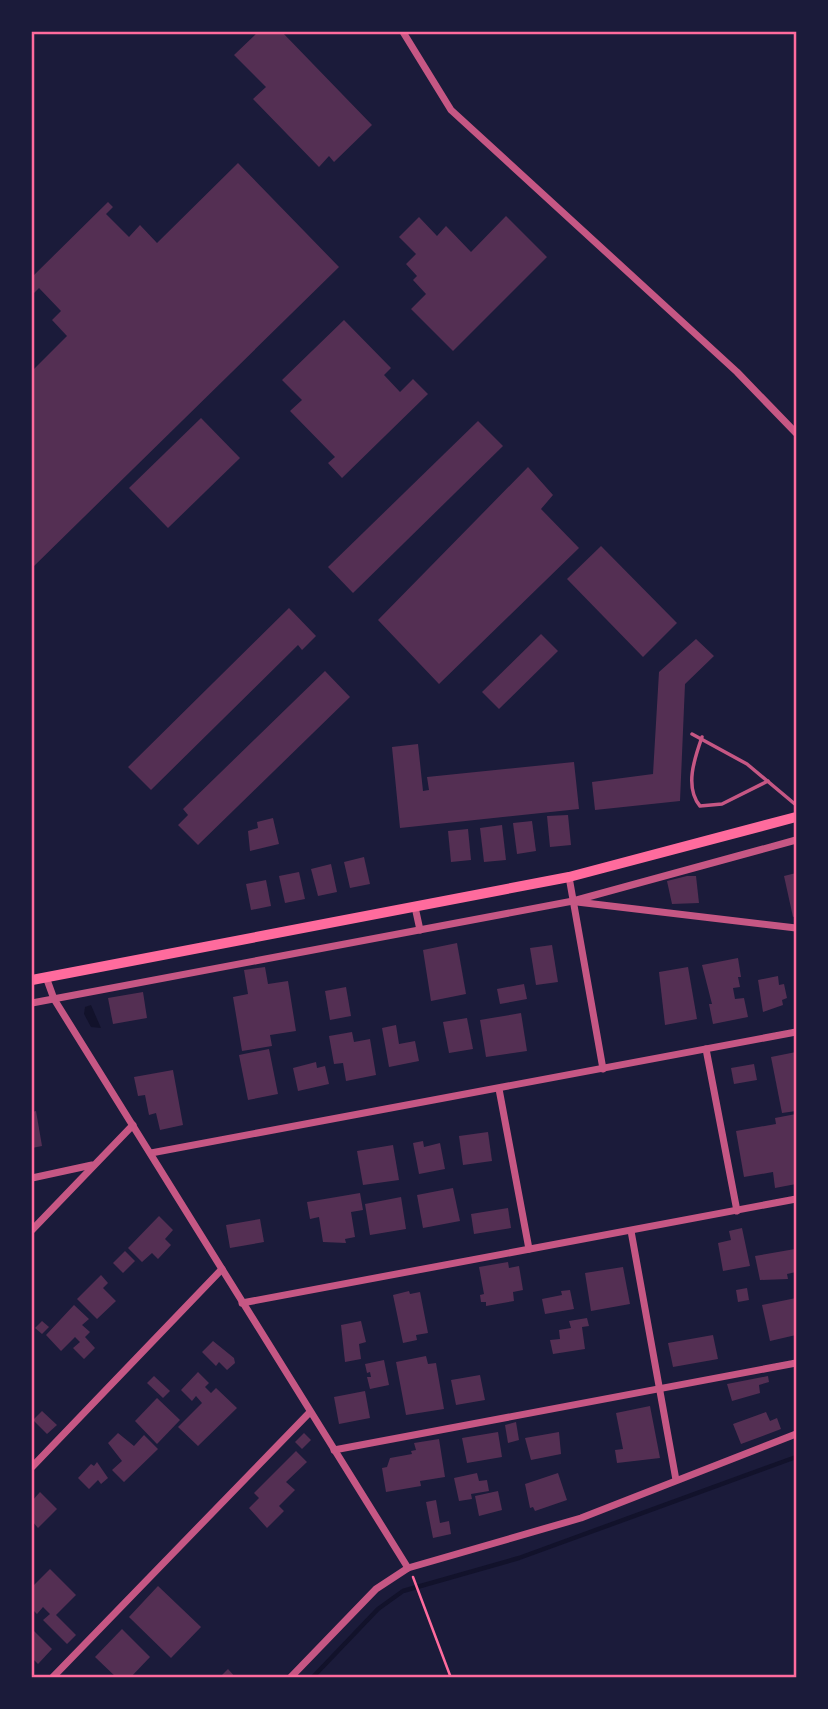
<svg xmlns="http://www.w3.org/2000/svg" width="828" height="1709" viewBox="0 0 828 1709" font-family="'Golos Text',sans-serif">
	<style>
		.water { fill: #12122b }
		.lines { fill: none; stroke-linecap: round; stroke-linejoin: round }
		.stream { stroke: #12122b; stroke-width: 4.5 }
		.building { fill: #542f53 }
		.path { stroke: #ff6b9d; stroke-width: 2.5 }
		.service { stroke: #c65784; stroke-width: 3.5 }
		.minor { stroke: #c65784; stroke-width: 7 }
		.secondary { stroke: #ff6b9d; stroke-width: 10 }
		.neatline { fill: none; stroke: #ff6b9d; stroke-width: 2.5 }
	</style>
	<rect width="100%" height="100%" fill="#1b1b3a"/>
	<!-- water -->
	<polygon class="water" points="91,1005 101,1028 91,1027 84,1014 85,1007"/>
	<g class="lines">
		<!-- stream -->
		<polyline class="stream" points="312,1678 378,1609 403,1591 519,1558 796,1457"/>
	</g>
	<!-- building -->
	<g class="building">
		<polygon points="258,32 282,32 372,125 334,162 329,156 319,167 253,99 266,87 234,55"/>
		<polygon points="238,163 339,267 32,568 32,371 67,336 52,320 61,311 39,288 32,295 32,277 108,202 113,207 106,214 129,237 140,225 157,243"/>
		<polygon points="506,216 547,257 453,351 411,309 426,294 413,280 417,276 406,264 416,254 399,237 419,217 437,236 446,226 471,252"/>
		<polygon points="344,320 391,368 384,375 400,392 413,379 428,394 342,478 328,463 335,457 290,411 302,400 282,380"/>
		<polygon points="201,418 240,458 168,528 129,488"/>
		<polygon points="478,421 503,446 353,593 328,567"/>
		<polygon points="528,467 553,495 541,509 579,548 439,684 378,620"/>
		<polygon points="601,546 677,623 643,657 567,579"/>
		<polygon points="289,608 316,636 302,650 298,645 151,790 128,767"/>
		<polygon points="541,634 558,651 499,709 482,692"/>
		<polygon points="696,639 714,656 685,684 680,801 595,810 592,782 653,774 659,672"/>
		<polygon points="325,671 350,697 198,845 178,825 188,815 183,809"/>
		<polygon points="418,744 423,791 429,790 427,777 574,762 579,809 400,828 392,747"/>
		<polygon points="568,815 571,845 550,847 547,816"/>
		<polygon points="273,818 279,844 250,851 248,831 258,828 257,822"/>
		<polygon points="532,821 536,851 517,854 513,823"/>
		<polygon points="502,825 506,860 484,862 480,828"/>
		<polygon points="468,829 471,860 451,862 448,831"/>
		<polygon points="364,857 370,884 350,888 344,862"/>
		<polygon points="331,864 337,892 318,896 311,869"/>
		<polygon points="299,872 305,899 285,903 279,876"/>
		<polygon points="796,873 796,916 793,917 784,876"/>
		<polygon points="687,876 696,876 699,903 672,904 667,881"/>
		<polygon points="266,880 271,906 251,910 246,884"/>
		<polygon points="457,943 466,994 431,1001 423,950"/>
		<polygon points="552,945 558,982 536,985 530,948"/>
		<polygon points="738,958 741,977 738,977 740,987 733,988 735,999 744,998 748,1017 713,1024 709,1004 712,1004 702,965"/>
		<polygon points="265,967 268,984 288,981 296,1031 270,1035 272,1046 242,1051 233,997 248,994 244,970"/>
		<polygon points="688,967 697,1019 665,1025 659,972"/>
		<polygon points="778,976 779,985 784,984 787,998 782,1000 783,1005 763,1012 758,980"/>
		<polygon points="524,984 527,999 500,1004 497,989"/>
		<polygon points="346,987 351,1016 330,1020 325,991"/>
		<polygon points="143,992 147,1018 113,1024 108,998"/>
		<polygon points="521,1013 527,1051 486,1057 480,1020"/>
		<polygon points="467,1018 473,1049 449,1053 443,1022"/>
		<polygon points="396,1025 399,1044 415,1041 419,1061 389,1067 382,1028"/>
		<polygon points="352,1032 354,1042 370,1039 376,1075 346,1081 343,1063 334,1064 329,1036"/>
		<polygon points="269,1049 278,1094 248,1100 239,1055"/>
		<polygon points="796,1052 796,1111 782,1113 771,1057"/>
		<polygon points="316,1062 317,1068 325,1066 329,1084 298,1091 293,1068"/>
		<polygon points="754,1064 757,1080 734,1084 731,1068"/>
		<polygon points="173,1070 183,1125 160,1130 156,1113 149,1115 145,1095 138,1096 134,1077"/>
		<polygon points="36,1111 42,1146 32,1148 32,1112"/>
		<polygon points="796,1114 796,1184 775,1188 773,1172 744,1177 736,1131 776,1124 775,1118"/>
		<polygon points="488,1132 492,1161 463,1165 459,1136"/>
		<polygon points="423,1141 424,1147 440,1143 445,1169 419,1174 413,1143"/>
		<polygon points="393,1145 399,1180 363,1185 357,1151"/>
		<polygon points="453,1188 460,1221 423,1228 417,1195"/>
		<polygon points="360,1193 363,1210 351,1212 355,1237 345,1239 346,1243 323,1242 319,1217 310,1219 307,1202"/>
		<polygon points="401,1197 406,1229 370,1235 365,1204"/>
		<polygon points="508,1208 511,1228 474,1234 471,1214"/>
		<polygon points="159,1216 173,1230 165,1239 171,1245 158,1259 152,1253 142,1262 128,1248"/>
		<polygon points="260,1219 264,1242 230,1248 226,1225"/>
		<polygon points="742,1228 750,1266 723,1271 718,1243 731,1240 729,1231"/>
		<polygon points="795,1249 796,1272 787,1274 788,1279 760,1280 755,1256"/>
		<polygon points="125,1251 135,1261 123,1273 113,1263"/>
		<polygon points="508,1262 509,1268 519,1266 523,1290 513,1292 514,1301 486,1306 486,1302 481,1302 480,1295 484,1294 479,1267"/>
		<polygon points="623,1267 630,1304 591,1311 585,1273"/>
		<polygon points="101,1275 108,1283 103,1288 116,1301 97,1319 77,1299"/>
		<polygon points="747,1288 749,1300 738,1302 736,1290"/>
		<polygon points="570,1290 574,1309 545,1314 542,1299 562,1295 561,1291"/>
		<polygon points="409,1291 410,1294 420,1292 428,1333 416,1335 417,1340 403,1343 393,1295"/>
		<polygon points="796,1298 796,1335 770,1341 762,1305"/>
		<polygon points="74,1305 89,1319 82,1325 90,1332 85,1337 95,1348 84,1359 73,1348 80,1342 75,1337 61,1351 46,1335"/>
		<polygon points="587,1318 589,1326 582,1327 585,1349 553,1354 550,1340 560,1339 559,1330 571,1328 569,1321"/>
		<polygon points="42,1321 49,1327 42,1334 35,1328"/>
		<polygon points="361,1321 366,1342 359,1344 361,1359 345,1362 341,1325"/>
		<polygon points="713,1335 718,1359 673,1367 668,1343"/>
		<polygon points="213,1341 234,1358 235,1363 227,1370 219,1362 216,1366 202,1352"/>
		<polygon points="426,1356 428,1364 436,1363 444,1409 406,1415 396,1362"/>
		<polygon points="384,1360 389,1385 370,1389 367,1377 371,1377 370,1372 367,1373 365,1364"/>
		<polygon points="198,1372 209,1383 205,1387 211,1393 216,1388 237,1408 198,1446 178,1427 202,1403 196,1396 192,1401 181,1390"/>
		<polygon points="480,1375 485,1400 456,1405 451,1380"/>
		<polygon points="154,1376 170,1391 163,1398 147,1383"/>
		<polygon points="768,1376 769,1382 759,1385 760,1393 732,1401 727,1384"/>
		<polygon points="365,1391 370,1418 339,1424 334,1397"/>
		<polygon points="157,1398 180,1420 157,1444 135,1421"/>
		<polygon points="650,1406 660,1458 617,1463 615,1450 623,1449 616,1413"/>
		<polygon points="42,1411 57,1425 47,1434 33,1420"/>
		<polygon points="766,1412 770,1421 777,1418 781,1429 741,1444 733,1424"/>
		<polygon points="516,1422 519,1440 508,1443 505,1425"/>
		<polygon points="498,1432 502,1457 467,1463 462,1438"/>
		<polygon points="559,1432 561,1454 531,1460 525,1438"/>
		<polygon points="118,1433 134,1446 144,1435 158,1449 124,1482 112,1470 122,1461 108,1443"/>
		<polygon points="304,1433 311,1440 302,1449 295,1442"/>
		<polygon points="439,1439 445,1477 420,1481 421,1486 386,1492 382,1468 387,1467 390,1458 412,1454 411,1451 416,1450 414,1443"/>
		<polygon points="296,1451 307,1462 286,1482 295,1490 279,1506 284,1511 267,1528 249,1508 259,1498 254,1493"/>
		<polygon points="97,1462 108,1478 101,1484 98,1480 89,1489 78,1478 91,1464 94,1466"/>
		<polygon points="477,1473 479,1481 487,1480 489,1491 471,1494 472,1499 459,1501 454,1478"/>
		<polygon points="558,1473 567,1500 535,1511 533,1507 530,1508 525,1484"/>
		<polygon points="498,1491 502,1510 479,1516 475,1496"/>
		<polygon points="40,1492 57,1509 38,1528 32,1521 32,1501"/>
		<polygon points="436,1500 440,1523 449,1521 451,1534 433,1538 426,1502"/>
		<polygon points="50,1569 76,1595 56,1615 76,1635 67,1644 43,1620 50,1614 43,1607 37,1614 32,1609 32,1583 34,1585"/>
		<polygon points="158,1586 201,1627 171,1658 129,1617"/>
		<polygon points="32,1629 52,1649 38,1664 32,1658"/>
		<polygon points="122,1629 150,1657 130,1678 117,1678 95,1657"/>
		<polygon points="228,1669 236,1678 219,1678"/>
	</g>
	<g class="lines">
		<!-- path -->
		<polyline class="path" points="413,1577 451,1678"/>
		<!-- service -->
		<g class="service">
			<polyline points="692,734 747,764 796,805"/>
			<path d="M702 737C695 757 684 787 700 806L722 804 768 781"/>
		</g>
		<!-- minor -->
		<g class="minor">
			<polyline points="403,32 451,110 737,372 796,433"/>
			<polyline points="569,877 603,1069"/>
			<polyline points="577,902 796,928"/>
			<polyline points="415,907 420,930"/>
			<polyline points="46,977 54,999 408,1568"/>
			<polyline points="32,1003 573,901 796,840"/>
			<polyline points="706,1049 737,1211"/>
			<polyline points="499,1089 529,1249"/>
			<polyline points="151,1153 796,1032"/>
			<polyline points="32,1178 92,1165"/>
			<polyline points="32,1230 133,1125"/>
			<polyline points="631,1231 676,1480"/>
			<polyline points="242,1303 796,1199"/>
			<polyline points="334,1450 796,1363"/>
			<polyline points="32,1467 222,1269"/>
			<polyline points="52,1678 310,1412"/>
			<polyline points="290,1678 376,1589 408,1568 581,1518 796,1434"/>
		</g>
		<!-- secondary -->
		<polyline class="secondary" points="32,980 569,877 796,817"/>
	</g>
	<!-- border -->
	<rect width="828" height="1709" fill="none" stroke="#1b1b3a" stroke-width="66"/>
	<rect x="33" y="33" width="762" height="1643" class="neatline"/>
</svg>
